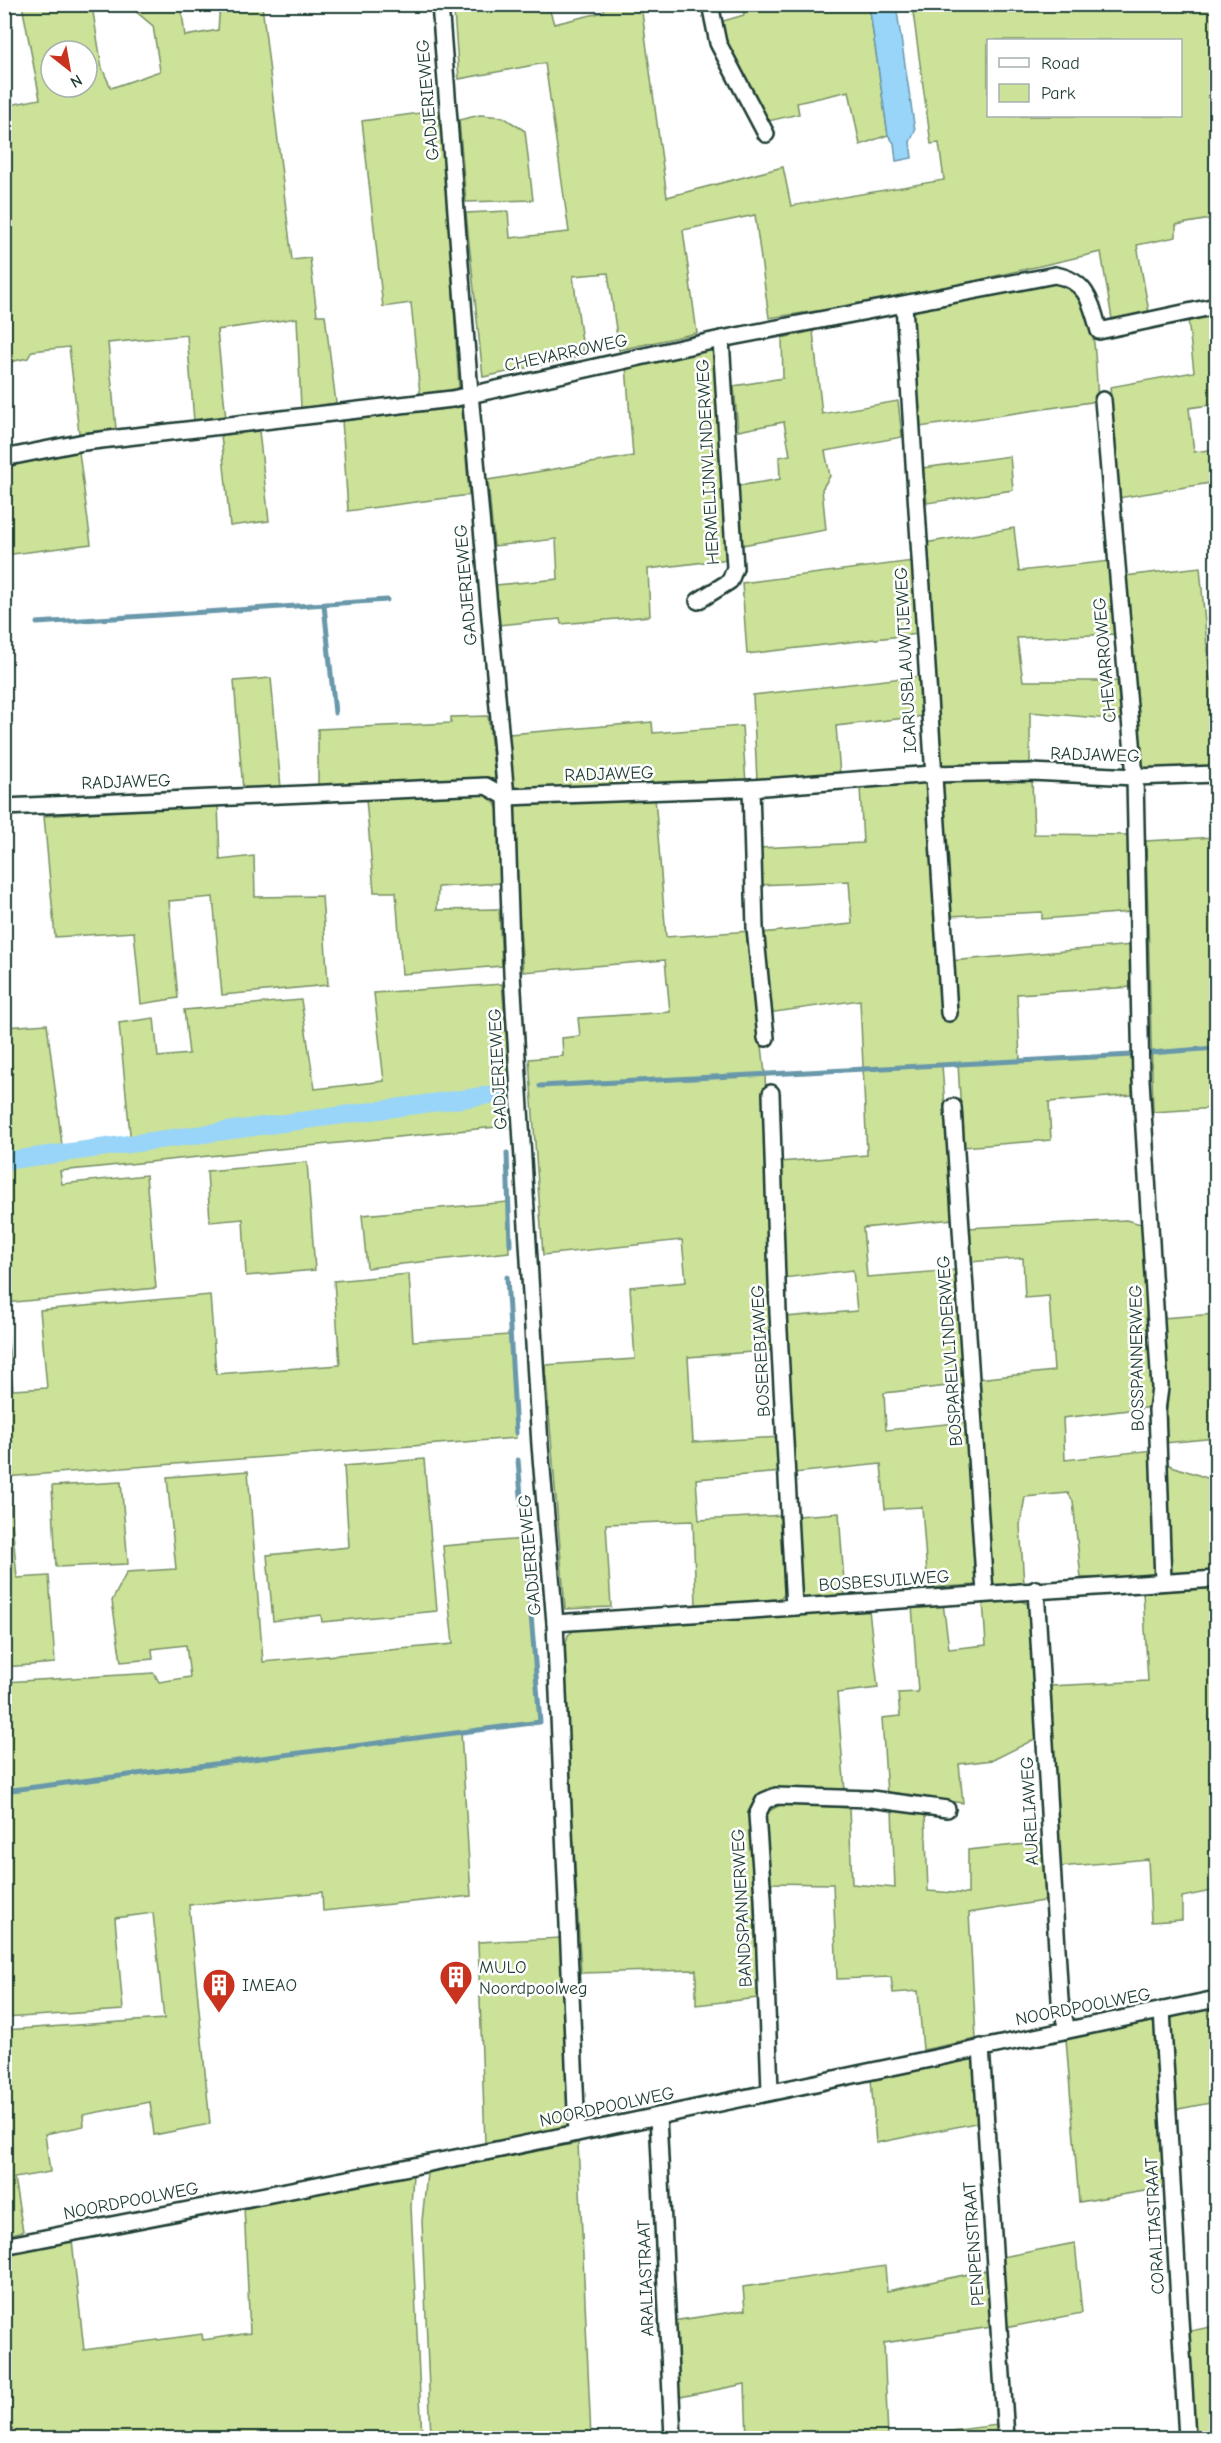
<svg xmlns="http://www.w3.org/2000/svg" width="1221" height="2443" viewBox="0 0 1221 2443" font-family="'Comic Neue',sans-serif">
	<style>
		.green { fill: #cce298; stroke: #769066; stroke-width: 1.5; fill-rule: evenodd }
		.water { fill: #99d5f9; stroke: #6898aa; stroke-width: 1.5 }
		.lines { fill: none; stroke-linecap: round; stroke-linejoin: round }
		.stream { stroke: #6898aa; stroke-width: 5 }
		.canal { stroke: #99d5f9; stroke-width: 18 }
		.minor-casing { stroke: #1f3d34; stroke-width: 20 }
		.minor { stroke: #fff; stroke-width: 15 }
		.labels { text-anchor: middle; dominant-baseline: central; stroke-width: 5; stroke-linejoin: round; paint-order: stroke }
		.street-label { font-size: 18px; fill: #1f3d34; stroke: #fff }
		.poi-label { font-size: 18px; fill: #1f3d34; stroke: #fff; text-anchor: start }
	</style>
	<rect width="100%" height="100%" fill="#fff"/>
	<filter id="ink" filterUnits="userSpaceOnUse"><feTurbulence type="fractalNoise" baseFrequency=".0167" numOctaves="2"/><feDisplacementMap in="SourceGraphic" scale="12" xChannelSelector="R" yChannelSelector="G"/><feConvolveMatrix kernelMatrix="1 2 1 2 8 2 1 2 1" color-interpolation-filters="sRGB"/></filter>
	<g filter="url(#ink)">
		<!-- green -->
		<g class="green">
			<path d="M22 5H96L93 12 102 68 111 88 160 71 153 26 128 5H181L185 36 218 30 220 5H262L292 260 310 258 317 315H325L336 403 301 408 297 318 217 330 226 419 194 421 187 335 108 343 116 429 79 433 69 347 32 351 28 358 5 363 4 98 10 105 40 99ZM51 51H87V87H51Z"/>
			<path d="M503 5H548L554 24 604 12 603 5H641L667 197 783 167 791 206 944 180 939 143 931 144 912 5H1216V218L1176 225V237L1137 245 1149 312 1112 319 1101 252 890 300 769 318 755 215 683 230 697 333 619 350 608 273 573 276 584 356 483 377 466 213 508 211 510 238 569 232 545 63 459 79 454 12ZM988 40H1180V116H988Z"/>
			<polygon points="743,5 869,5 888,135 860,145 849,91 797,103 799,114 764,122 722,38 720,22 744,15"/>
			<polygon points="442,110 459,388 451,393 420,394 411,303 383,307 362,121"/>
			<polygon points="480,115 503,117 525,131 533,200 466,202 459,120"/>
			<path d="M1057 282C1066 285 1074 288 1080 296 1096 314 1096 376 1098 401L920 427 909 326 912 314 921 307Z"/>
			<polygon points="1216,313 1216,404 1189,408 1194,452 1216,449 1216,482 1119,498 1110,387 1194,372 1188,319"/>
			<polygon points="813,331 822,414 898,401 902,437 825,451 830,476 822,489 826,530 742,545 738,486 780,479 779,457 790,455 784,422 738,431 734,386 783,378 782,338"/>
			<polygon points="718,348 730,559 648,569 650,616 561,624 560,619 498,625 496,585 558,579 556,539 494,546 488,480 633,456 626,366"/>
			<polygon points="462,407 469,495 348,511 342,420"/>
			<polygon points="259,431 269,521 230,526 221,435"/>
			<polygon points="79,452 91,544 5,555 5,466"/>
			<polygon points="1010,456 1013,490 927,503 923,468"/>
			<polygon points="1014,528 1019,571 1111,561 1117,634 1017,638 1023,681 1117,681 1121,720 1030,712 1030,767 939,768 925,543"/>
			<polygon points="913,561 918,634 747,654 742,583"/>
			<polygon points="1200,567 1210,680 1216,680 1216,768 1141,771 1125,576"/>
			<polygon points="921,676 923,716 836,726 840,775 757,781 753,695"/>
			<polygon points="271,678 281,788 243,790 234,681"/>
			<polygon points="488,716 495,777 490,781 318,788 318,729 451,723 451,717"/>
			<polygon points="652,722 653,733 742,726 746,783 514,791 509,734"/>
			<polygon points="940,779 1032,779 1034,834 1129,835 1131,912 1042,919 1042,912 948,916"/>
			<polygon points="928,781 944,1020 955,1019 950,961 1132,945 1133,987 1017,994 1020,1060 1132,1055 1132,1095 1049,1102 1051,1140 963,1147 958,1064 942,1065 953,1219 863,1228 867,1277 956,1270 966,1384 884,1393 886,1430 966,1422 977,1585 928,1588 922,1507 885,1509 881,1464 794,1473 785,1317 857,1311 853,1270 783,1278 779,1162 867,1155 860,1000 768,1013 761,933 852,924 849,881 759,885 759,848 863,843 860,786"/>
			<path d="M485 793C510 809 502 856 502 883L438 887 437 910 499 909 502 966 402 974 396 892H374L366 799Z"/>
			<polygon points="655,797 666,937 750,931 765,1074 776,1350 688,1357 693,1442 781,1437 783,1472 696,1479 699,1520 783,1515 789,1582 786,1594 778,1599 696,1605 693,1521 606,1524 611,1607 565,1609 545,1365 635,1359 630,1287 686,1282 682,1240 543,1255 529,1059 563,1056 562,1038 580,1036 578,1018 670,1012 665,960 523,972 512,804"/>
			<polygon points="218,804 220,860 254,856 255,897 322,896 328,985 222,995 213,897 169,901 178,998 141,1004 134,932 55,937 44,816"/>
			<polygon points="1216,837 1216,1108 1153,1112 1146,841"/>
			<polygon points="502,984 511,1092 505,1094 506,1126 60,1171 62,1184 146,1175 156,1288 5,1303 5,1027 47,1024 63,1153 131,1144 119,1023 154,1018 158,1057 189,1054 184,1010 301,1000 315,1089 384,1081 374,993"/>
			<polygon points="307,1162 315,1270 246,1276 243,1219 210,1222 207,1171"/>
			<polygon points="508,1202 509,1252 367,1268 362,1215"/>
			<polygon points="1126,1220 1145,1225 1152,1308 1153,1407 1063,1418 1065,1460 1153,1450 1156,1572 1150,1577 1081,1578 1073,1501 1068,1493 1025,1497 1020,1525 1024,1584 991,1586 977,1379 1054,1371 1049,1296 1025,1298 1023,1258 969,1262 967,1228"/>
			<polygon points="409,1274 413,1341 510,1335 516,1438 5,1477 5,1313 13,1390 47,1388 40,1310 210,1295 216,1374 340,1365 334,1281"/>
			<polygon points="1216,1314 1216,1438 1165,1443 1168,1393 1162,1318"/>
			<polygon points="424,1459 437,1611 322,1622 321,1615 273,1621 267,1555 349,1547 344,1466"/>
			<polygon points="1166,1464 1216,1481 1216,1571 1168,1573"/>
			<polygon points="248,1471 263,1662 453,1644 443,1546 524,1539 540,1722 461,1732 471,1896 323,1911 322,1892 189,1905 210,2124 154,2135 150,2102 83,2115 84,2126 45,2134 50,2172 14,2178 23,2231 5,2236 5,2030 164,2019 153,1913 115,1918 123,2010 5,2018 5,1682 154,1673 159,1682 190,1677 186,1645 152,1649 153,1659 121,1662 112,1601 127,1572 176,1569 167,1477"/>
			<polygon points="121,1482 128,1564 56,1567 52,1486"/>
			<polygon points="5,1487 9,1487 17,1578 49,1576 55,1663 5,1667"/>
			<polygon points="839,1513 845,1595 804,1598 800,1593 797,1516"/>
			<polygon points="1216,1588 1216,1890 1182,1897 1182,1920 1151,1922 1148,1859 1060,1867 1050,1686 1148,1681 1143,1593"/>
			<polygon points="983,1600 1019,1600 1028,1604 1031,1613 1039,1737 993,1760 959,1764 963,1803 887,1794 882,1718 900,1716 898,1693 918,1692 912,1605 943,1603 949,1649 986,1645"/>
			<path d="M869 1610 878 1688 837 1693 845 1792C826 1791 779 1784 763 1793 755 1797 753 1805 750 1812L758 1998 696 2005V1970L581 1973 563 1655 568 1635 575 1630Z"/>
			<polygon points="782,1804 849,1808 852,1884 895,1888 892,1809 925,1813 928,1891 968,1894 968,1850 1045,1842 1049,1900 969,1913 976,2039 923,2050 918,1991 893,1993 891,1977 837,1979 833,1884 768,1883 765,1821 769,1811"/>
			<polygon points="561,1938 570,2124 566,2128 485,2143 478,1942"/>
			<polygon points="1216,2007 1216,2102 1173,2110 1169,2021 1175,2016"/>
			<polygon points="1150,2022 1158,2024 1168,2187 1079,2202 1066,2039"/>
			<polygon points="971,2059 975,2061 981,2122 876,2143 871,2078"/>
			<polygon points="578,2143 591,2438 431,2438 422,2221 427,2173"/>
			<polygon points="413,2174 411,2207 422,2438 5,2438 5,2253 72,2240 84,2350 202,2334 203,2340 250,2333 244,2206"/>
			<polygon points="1075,2243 1082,2313 1000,2329 997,2258"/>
			<polygon points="885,2266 887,2291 988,2270 991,2327 884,2343 888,2438 747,2438 745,2384 675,2398 673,2321 745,2310 743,2287"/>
			<polygon points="1216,2326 1216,2431 1191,2437 1185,2332"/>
			<polygon points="997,2425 998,2438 895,2438"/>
		</g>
		<!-- water -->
		<polygon class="water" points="869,5 896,5 915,131 910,142 912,158 896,161 894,143 888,135"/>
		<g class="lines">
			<!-- stream -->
			<g class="stream">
				<polyline points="324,605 335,713"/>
				<polyline points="37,623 387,600"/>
				<polyline points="1150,1053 1216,1048"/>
				<polyline points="540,1086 1132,1055"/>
				<polyline points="505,1093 506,1126"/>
				<polyline points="507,1153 510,1245"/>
				<polyline points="507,1277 516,1433"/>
				<polyline points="4,1791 540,1722 518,1460"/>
			</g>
			<!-- canal -->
			<polyline class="canal" points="4,1161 505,1093"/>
			<!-- minor casing -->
			<g class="minor-casing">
				<g id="minor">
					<polyline points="440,4 470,393 506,797 512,974 540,1445 555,1623 577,2133"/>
					<polyline points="710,4 718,43 766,134"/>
					<polyline points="904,305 949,1013"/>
					<polyline points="1103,400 1135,777 1141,1080 1160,1388 1157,1410 1163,1581"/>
					<path d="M4 458 84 442 452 399 721 339 1055 275C1088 281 1091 303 1099 331L1216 306"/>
					<polyline points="698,601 730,581 735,568 721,339"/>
					<polyline points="751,788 755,928 766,1038"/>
					<polyline points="4,807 486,786 506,797 751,788 932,774 1031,772 1135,777 1216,774"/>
					<polyline points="771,1093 778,1313 794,1607"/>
					<polyline points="953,1107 985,1593"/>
					<polyline points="1036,1589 1060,2000 1067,2030"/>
					<polyline points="555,1623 1216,1579"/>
					<polyline points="1162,2010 1187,2438"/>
					<polyline points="981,2047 1006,2438"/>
					<polyline points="770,2091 763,1897 757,1815 764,1801 776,1796 871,1799 947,1809"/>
					<polyline points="658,2116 673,2438"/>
					<polyline points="4,2246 496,2150 1216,1999"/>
				</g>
			</g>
			<!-- minor -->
			<use href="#minor" class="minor"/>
		</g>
	</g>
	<!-- icons -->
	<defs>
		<g id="building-pin" transform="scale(1.725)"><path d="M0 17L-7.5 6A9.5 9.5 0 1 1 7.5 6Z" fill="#c8321e" stroke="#fff"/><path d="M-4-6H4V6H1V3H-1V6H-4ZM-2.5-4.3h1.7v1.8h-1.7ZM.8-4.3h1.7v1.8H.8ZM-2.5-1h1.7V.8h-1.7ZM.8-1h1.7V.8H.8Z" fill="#fff"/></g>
	</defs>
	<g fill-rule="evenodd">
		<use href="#building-pin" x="456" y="1977"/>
		<use href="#building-pin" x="219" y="1985"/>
	</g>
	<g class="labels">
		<!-- street labels -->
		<g class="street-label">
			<text transform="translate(428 100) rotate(-95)">GADJERIEWEG</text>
			<text transform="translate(566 353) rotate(-12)">CHEVARROWEG</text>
			<text transform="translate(708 462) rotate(-93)">HERMELIJNVLINDERWEG</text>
			<text transform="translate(466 585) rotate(-95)">GADJERIEWEG</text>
			<text transform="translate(906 660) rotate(-93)">ICARUSBLAUWTJEWEG</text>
			<text transform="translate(1105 660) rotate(-95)">CHEVARROWEG</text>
			<text transform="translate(1095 755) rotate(2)">RADJAWEG</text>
			<text transform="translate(609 774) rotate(-2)">RADJAWEG</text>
			<text transform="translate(126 782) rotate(-2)">RADJAWEG</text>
			<text transform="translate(498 1069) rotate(-93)">GADJERIEWEG</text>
			<text transform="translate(761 1351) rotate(-93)">BOSEREBIAWEG</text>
			<text transform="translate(950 1351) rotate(-94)">BOSPARELVLINDERWEG</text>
			<text transform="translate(1137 1358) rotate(-91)">BOSSPANNERWEG</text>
			<text transform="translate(530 1555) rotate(-95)">GADJERIEWEG</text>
			<text transform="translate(884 1581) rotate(-4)">BOSBESUILWEG</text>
			<text transform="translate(1030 1811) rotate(-93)">AURELIAWEG</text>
			<text transform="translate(742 1908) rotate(-93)">BANDSPANNERWEG</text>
			<text transform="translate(1083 2007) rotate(-11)">NOORDPOOLWEG</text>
			<text transform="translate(607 2107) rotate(-12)">NOORDPOOLWEG</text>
			<text transform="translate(131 2201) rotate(-11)">NOORDPOOLWEG</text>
			<text transform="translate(1155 2226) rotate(-93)">CORALITASTRAAT</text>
			<text transform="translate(974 2244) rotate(-94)">PENPENSTRAAT</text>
			<text transform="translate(646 2278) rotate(-92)">ARALIASTRAAT</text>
		</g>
		<!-- poi labels -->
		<g class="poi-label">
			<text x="479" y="1967">MULO<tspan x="479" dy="21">Noordpoolweg</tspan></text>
			<text x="242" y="1985">IMEAO</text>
		</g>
	</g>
	<!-- margin -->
	<rect width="1221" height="2443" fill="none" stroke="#fff" stroke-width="24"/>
	<rect x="12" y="12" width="1197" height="2419" fill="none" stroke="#1f3d34" stroke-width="2" filter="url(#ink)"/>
	<!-- legend -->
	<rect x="987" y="39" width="195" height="78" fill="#ffffff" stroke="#a5b1ae" stroke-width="1.5"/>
	<rect x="999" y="58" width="30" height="9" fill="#ffffff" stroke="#a5b1ae" stroke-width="1.5"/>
	<text x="1041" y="69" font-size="18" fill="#1f3d34">Road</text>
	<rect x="999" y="84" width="30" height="18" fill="#cce298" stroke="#a5b1ae" stroke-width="1.5"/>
	<text x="1041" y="99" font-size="18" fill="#1f3d34">Park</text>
	<!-- north arrow -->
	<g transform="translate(69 69) rotate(149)"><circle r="28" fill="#ffffff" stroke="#a5b1ae" stroke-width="1.5"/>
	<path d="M0-4.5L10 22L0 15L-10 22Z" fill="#c8321e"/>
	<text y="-9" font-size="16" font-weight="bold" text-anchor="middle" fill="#1f3d34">N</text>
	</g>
</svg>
